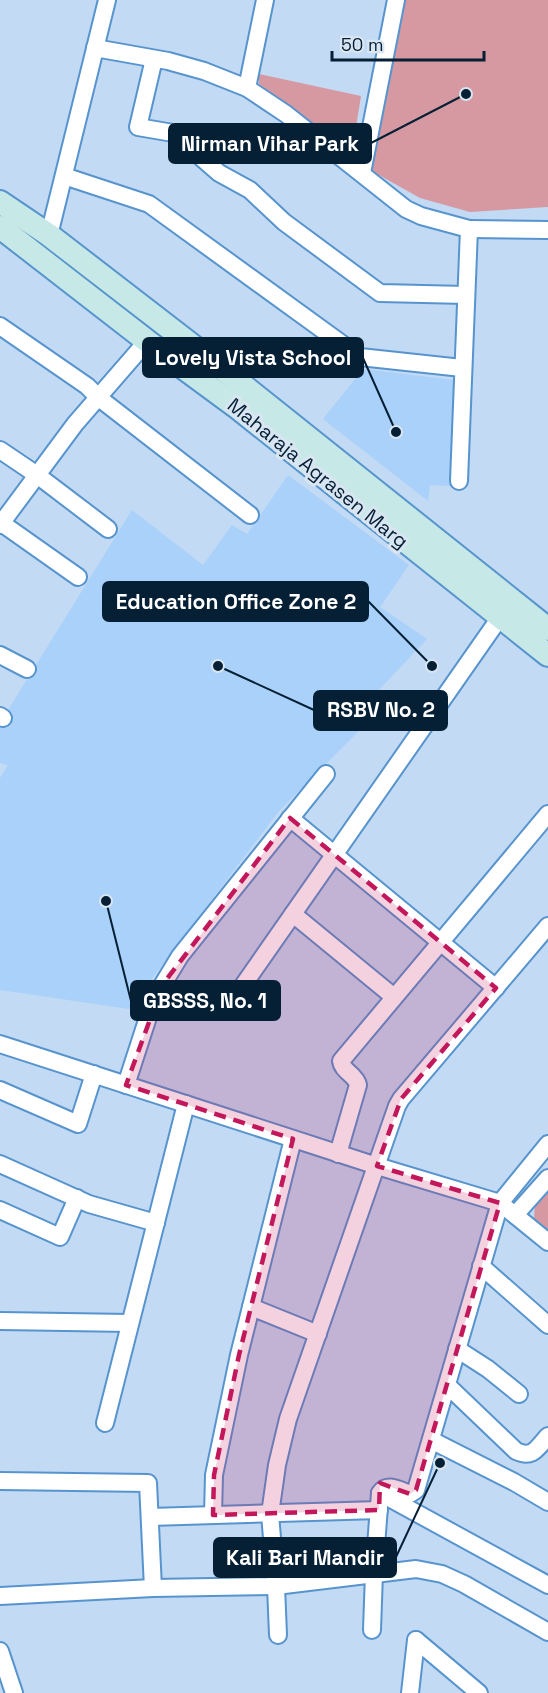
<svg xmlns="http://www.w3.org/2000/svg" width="548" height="1693" viewBox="0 0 548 1693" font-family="'Space Grotesk',sans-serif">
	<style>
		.built { fill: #a9d1f9 }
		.green { fill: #d699a2 }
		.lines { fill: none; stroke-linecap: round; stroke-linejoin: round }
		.street-casing { stroke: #5794ce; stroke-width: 20 }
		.secondary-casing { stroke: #5794ce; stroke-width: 26 }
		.street { stroke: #fff; stroke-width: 16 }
		.secondary { stroke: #c6e8e6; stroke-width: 22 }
		.marked { fill: #c2185b; fill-opacity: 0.2; stroke: #c2185b; stroke-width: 4.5; stroke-dasharray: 12 8; stroke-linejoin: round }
		.labels { text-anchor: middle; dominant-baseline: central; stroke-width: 6; stroke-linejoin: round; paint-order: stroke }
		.street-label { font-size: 20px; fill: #051f35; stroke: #d9e6f2 }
		.leader { fill: none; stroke: #051f35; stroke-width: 2 }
		.callout-dot { fill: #051f35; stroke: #d9e6f2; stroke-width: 2 }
		.callout { fill: #051f35; stroke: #051f35; stroke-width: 2 }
		.callout-label { font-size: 21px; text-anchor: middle; font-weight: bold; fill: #fff }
	</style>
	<rect width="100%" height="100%" fill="#c2daf3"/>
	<!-- built -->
	<g class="built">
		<polygon points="363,369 454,380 450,486 430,485 428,501 323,419"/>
		<polygon points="288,475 409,565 380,607 427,639 376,693 388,702 279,811 129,1009 0,990 0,778 8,765 0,763 0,723 132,510 203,565 232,525 247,534"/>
	</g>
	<!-- green -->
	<g class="green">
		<polygon points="404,0 548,0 548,207 470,212 420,198 370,170"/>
		<polygon points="259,74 361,96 352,152 259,84"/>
		<polygon points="548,1184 548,1231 534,1221 535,1198"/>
	</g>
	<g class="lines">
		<!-- street casing -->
		<g class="street-casing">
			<g id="street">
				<polyline points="95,48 168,61 204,71 247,88 286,114 406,209 421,216 469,229 459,481"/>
				<polyline points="154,59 138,127 173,133 219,173 250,190 284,222 380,293 466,295"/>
				<polyline points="247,88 265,0"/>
				<polyline points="362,173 396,0"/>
				<polyline points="64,176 149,204 360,357 462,368"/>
				<polyline points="469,229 548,230"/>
				<polyline points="49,235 107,0"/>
				<polyline points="0,326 87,386 99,398 250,515"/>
				<polyline points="0,450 37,475 108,529"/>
				<polyline points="0,522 78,577"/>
				<polyline points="0,525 75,424 147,341"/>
				<polyline points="0,655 27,669"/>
				<polyline points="0,716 3,718"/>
				<polyline points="290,818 496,988"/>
				<polyline points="293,914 394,997"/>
				<polyline points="228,1007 496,623"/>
				<polyline points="0,1044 377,1166 500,1203 548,1242"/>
				<polyline points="126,1085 150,1011 163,984 180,956 326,774"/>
				<polyline points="0,1090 78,1124 94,1074"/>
				<path d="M338 1154 358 1085C356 1075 342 1071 341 1061L548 814"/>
				<polyline points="0,1164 89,1204 156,1223"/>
				<polyline points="0,1210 60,1237 77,1198"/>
				<polyline points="515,1215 548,1178"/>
				<polyline points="481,1266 548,1325"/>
				<polyline points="251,1307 318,1334"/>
				<polyline points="0,1321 130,1323"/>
				<polyline points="457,1349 488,1369 519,1394"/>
				<path d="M447 1385 516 1451C533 1459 537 1448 548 1436"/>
				<polyline points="105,1423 186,1104"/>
				<polyline points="431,1440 514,1482 548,1502"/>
				<polyline points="0,1481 148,1483 153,1588"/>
				<polyline points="380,1493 548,1585"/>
				<polyline points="213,1515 214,1475 239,1355 293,1139"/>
				<polyline points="150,1517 379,1510"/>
				<polyline points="0,1596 153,1588 276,1586 416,1569 442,1574 464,1584 548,1632"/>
				<path d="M372 1630 374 1573 380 1493C387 1482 399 1490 410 1494L416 1490 500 1203 548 1144"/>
				<polyline points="278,1635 276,1586 270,1514 277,1465 288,1419 397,1106 401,1099 548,926"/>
				<polyline points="416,1640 479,1693"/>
				<polyline points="0,1651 14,1693"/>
				<polyline points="410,1693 416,1640"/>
			</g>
		</g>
		<!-- secondary casing -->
		<g class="secondary-casing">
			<g id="secondary">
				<polyline points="0,202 49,235 211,360 548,629"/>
				<polyline points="0,227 147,341 238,408 548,655"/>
			</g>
		</g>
		<!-- street -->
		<use href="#street" class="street"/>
		<!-- secondary -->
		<use href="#secondary" class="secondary"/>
	</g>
	<!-- marked area -->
	<path class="marked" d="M290 818 496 988 401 1099 377 1166 500 1203 416 1490 410 1494 380 1483 379 1510 213 1515 214 1475 239 1355 293 1139 126 1085 163 984Z"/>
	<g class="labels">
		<!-- street labels -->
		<g class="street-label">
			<text transform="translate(318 473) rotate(39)">Maharaja Agrasen Marg</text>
		</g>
	</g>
	<!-- callouts -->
	<path class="leader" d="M466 94L371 143M396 432L363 358M432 666L368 601M218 666L314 710M106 901L131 1001M440 1463L396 1557"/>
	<g class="callout-dot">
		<circle cx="466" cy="94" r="6"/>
		<circle cx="396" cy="432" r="6"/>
		<circle cx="432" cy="666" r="6"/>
		<circle cx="218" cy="666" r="6"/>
		<circle cx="106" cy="901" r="6"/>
		<circle cx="440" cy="1463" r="6"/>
	</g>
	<g class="callout">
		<rect x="169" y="124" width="202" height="39" rx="6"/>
		<rect x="143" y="338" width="220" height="39" rx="6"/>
		<rect x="103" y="582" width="265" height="39" rx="6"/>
		<rect x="314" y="691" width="133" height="39" rx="6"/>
		<rect x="131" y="981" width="149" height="39" rx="6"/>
		<rect x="214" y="1538" width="182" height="39" rx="6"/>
	</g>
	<g class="callout-label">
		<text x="270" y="151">Nirman Vihar Park</text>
		<text x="253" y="365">Lovely Vista School</text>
		<text x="236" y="609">Education Office Zone 2</text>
		<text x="381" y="717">RSBV No. 2</text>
		<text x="205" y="1008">GBSSS, No. 1</text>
		<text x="305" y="1565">Kali Bari Mandir</text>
	</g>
	<!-- scale -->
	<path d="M332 51v9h152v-9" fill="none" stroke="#051f35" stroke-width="3"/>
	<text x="341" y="51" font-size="18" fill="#051f35" stroke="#d9e6f2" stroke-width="4.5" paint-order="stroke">50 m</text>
</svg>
